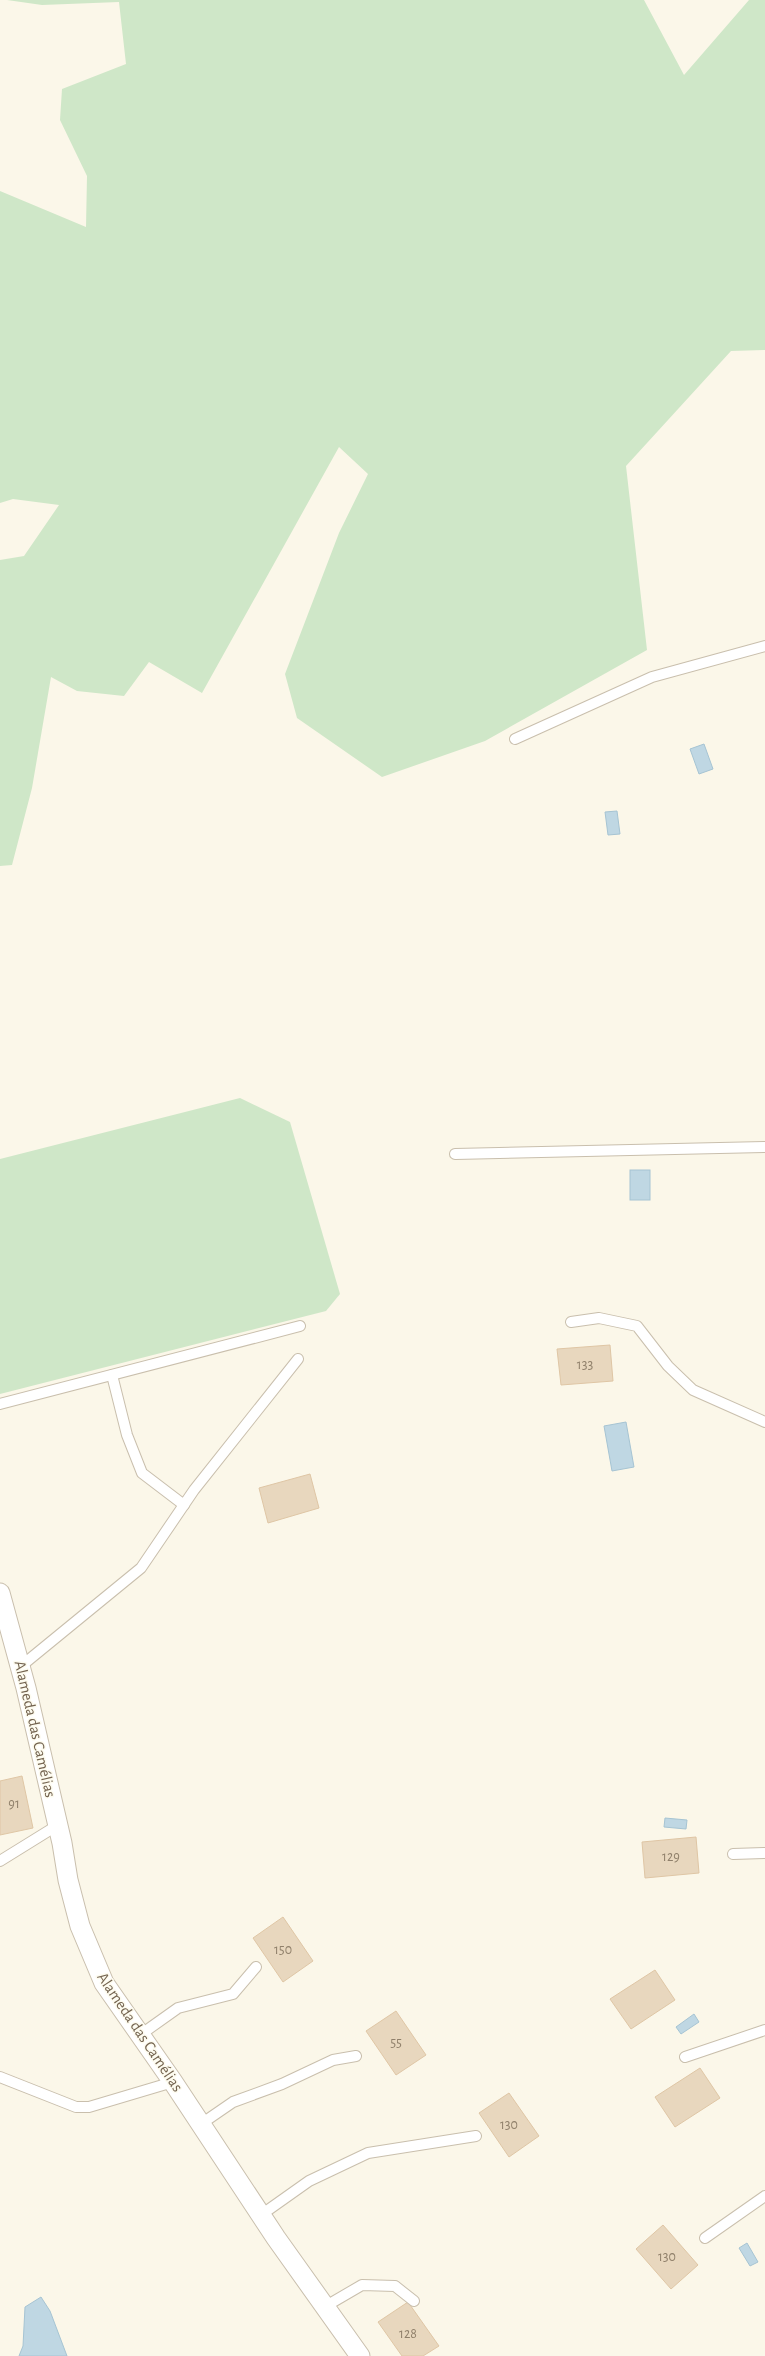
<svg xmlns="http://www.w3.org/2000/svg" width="765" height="2356" viewBox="0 0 765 2356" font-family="'Alegreya Sans',sans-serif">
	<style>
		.green { fill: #cfe7c8 }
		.water { fill: #bfd7e3; stroke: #a6c4d3 }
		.building { fill: #e8d7be; stroke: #dfc6a5 }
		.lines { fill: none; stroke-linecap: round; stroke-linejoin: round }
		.service-casing { stroke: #c9bfad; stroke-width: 12 }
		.minor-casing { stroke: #c9bfad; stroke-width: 21 }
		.service { stroke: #fff; stroke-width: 10 }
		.minor { stroke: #fff; stroke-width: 19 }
		.labels { text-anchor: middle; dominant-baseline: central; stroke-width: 3; stroke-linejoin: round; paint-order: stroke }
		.number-label { font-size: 14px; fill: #90806b }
		.street-label { font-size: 16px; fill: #73634f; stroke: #fdfbef }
	</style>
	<rect width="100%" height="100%" fill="#fbf7e9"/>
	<!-- green -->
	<g class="green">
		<polygon points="7,0 644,0 684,75 749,0 765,0 765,350 731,351 626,466 647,650 485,741 382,777 297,718 285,674 339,533 368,474 339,447 202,693 149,662 124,696 77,691 51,677 32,788 12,865 0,866 0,560 24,556 59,505 13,499 0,503 0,191 86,227 87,176 60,120 62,89 126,64 119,2 42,5"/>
		<polygon points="240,1098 290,1122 340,1294 326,1311 0,1394 0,1159"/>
	</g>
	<!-- water -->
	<g class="water">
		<polygon points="704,744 713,769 699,774 690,749"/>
		<polygon points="617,811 620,834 608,835 605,812"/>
		<rect x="630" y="1170" width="20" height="30"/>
		<polygon points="626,1422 634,1467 612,1471 604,1426"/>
		<polygon points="665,1818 687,1820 686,1829 664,1827"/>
		<polygon points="694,2014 699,2022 681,2034 676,2027"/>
		<polygon points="747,2243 758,2262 750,2266 739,2248"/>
		<polygon points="41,2297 50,2311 67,2356 19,2356 23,2346 25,2307"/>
	</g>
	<!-- building -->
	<g class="building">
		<polygon points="610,1345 613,1381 561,1385 557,1349"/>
		<polygon points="310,1474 319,1508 268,1523 259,1488"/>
		<polygon points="22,1776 33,1828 0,1835 0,1781"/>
		<polygon points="696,1837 699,1873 645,1878 642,1842"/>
		<polygon points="283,1917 313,1961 283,1982 253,1938"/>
		<polygon points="655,1970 675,2000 631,2029 610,1999"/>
		<polygon points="396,2011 426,2055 396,2075 366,2031"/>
		<polygon points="700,2068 720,2098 675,2127 655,2097"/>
		<polygon points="509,2093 539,2136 509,2157 479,2113"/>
		<polygon points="663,2225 698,2265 671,2289 636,2249"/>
		<polygon points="408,2302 439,2346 423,2356 402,2356 378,2322"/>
	</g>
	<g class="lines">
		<!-- service casing -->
		<g class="service-casing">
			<g id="service">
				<polyline points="515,739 652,677 765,646"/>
				<polyline points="455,1154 765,1147"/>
				<polyline points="571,1322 599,1318 637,1326 668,1366 693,1390 765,1422"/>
				<polyline points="112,1375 127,1435 142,1473 184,1505"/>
				<polyline points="0,1404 300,1326"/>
				<polyline points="20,1667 141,1568 194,1490 298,1359"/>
				<polyline points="733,1854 765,1853"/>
				<polyline points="0,1861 58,1825"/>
				<polyline points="140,2035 178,2008 233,1994 256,1967"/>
				<polyline points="685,2057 765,2030"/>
				<polyline points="0,2077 76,2107 89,2107 173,2082"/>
				<polyline points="201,2124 233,2102 282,2084 333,2060 356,2056"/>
				<polyline points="261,2215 309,2181 368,2153 476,2136"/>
				<polyline points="705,2238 765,2196"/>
				<polyline points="326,2306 362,2285 395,2286 414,2301"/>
			</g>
		</g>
		<!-- minor casing -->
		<g class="minor-casing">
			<polyline id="minor" points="0,1593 26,1688 62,1843 68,1880 80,1926 104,1983 173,2082 276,2238 360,2356"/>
		</g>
		<!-- service -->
		<use href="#service" class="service"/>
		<!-- minor -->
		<use href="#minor" class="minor"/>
	</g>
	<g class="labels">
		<!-- number labels -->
		<g class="number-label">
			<text x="585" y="1365">133</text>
			<text x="14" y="1804">91</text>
			<text x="671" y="1857">129</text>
			<text x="283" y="1950">150</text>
			<text x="396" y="2043">55</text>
			<text x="509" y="2125">130</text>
			<text x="667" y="2257">130</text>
			<text x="408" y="2334">128</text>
		</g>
		<!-- street labels -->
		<g class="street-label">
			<text transform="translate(35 1729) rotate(77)">Alameda das Camélias</text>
			<text transform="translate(140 2032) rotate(56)">Alameda das Camélias</text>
		</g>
	</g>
</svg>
